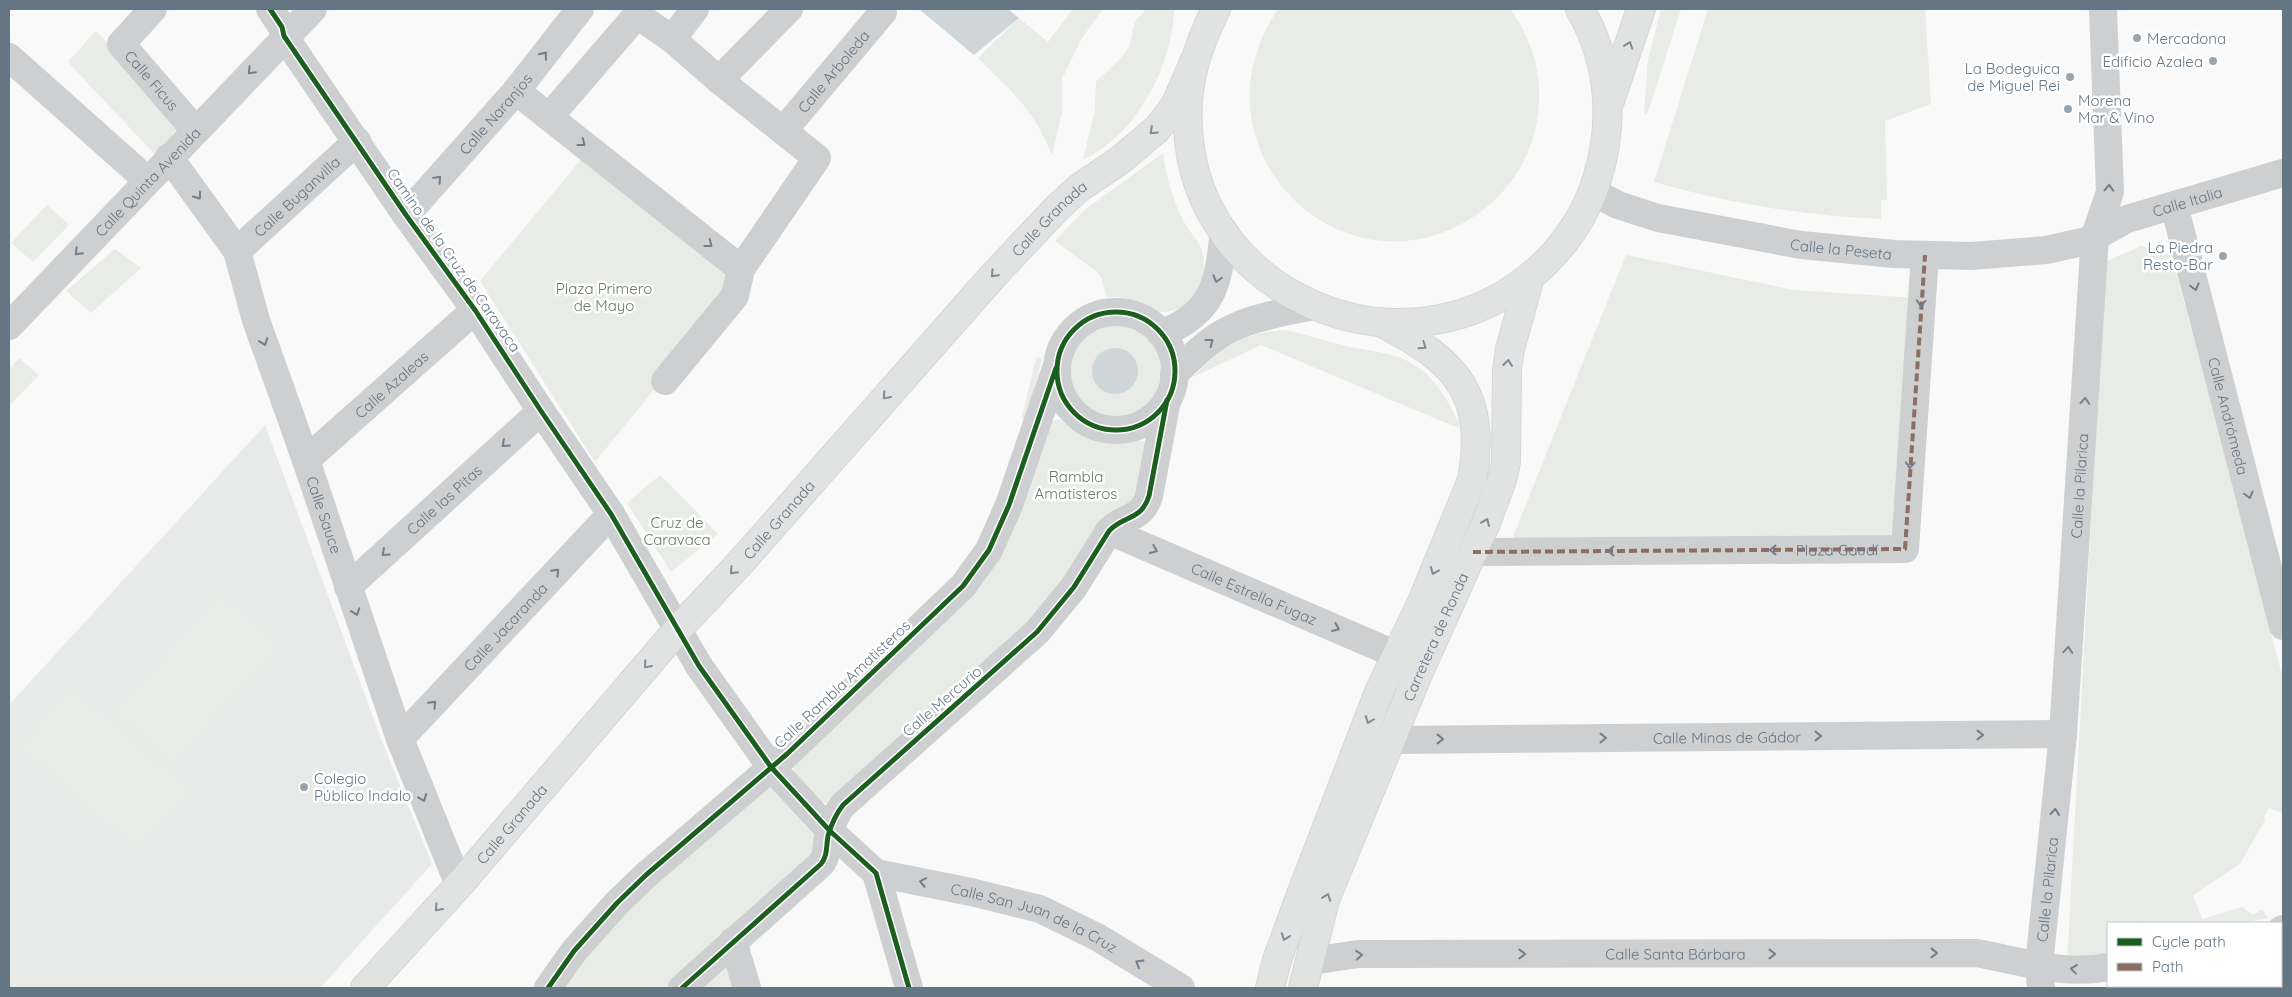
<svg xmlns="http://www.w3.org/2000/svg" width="2292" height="997" viewBox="0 0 2292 997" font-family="Quicksand,sans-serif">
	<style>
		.built { fill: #e8e9e9 }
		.green { fill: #e8ebe6 }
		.water { fill: #ced6d9 }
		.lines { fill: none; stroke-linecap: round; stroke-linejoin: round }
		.major-casing { stroke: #d5d6d7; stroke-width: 30 }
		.minor { stroke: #cecfd0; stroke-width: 28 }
		.major { stroke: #e1e2e2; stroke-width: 28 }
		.quiet { stroke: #8d6e63; stroke-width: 4; stroke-dasharray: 8 4; stroke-linecap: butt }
		.cycleway-casing { stroke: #fff; stroke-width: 8 }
		.cycleway { stroke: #1b5e20; stroke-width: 5 }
		.oneway { stroke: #7e8c96 }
		.oneway2 { stroke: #707f8b }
		.poi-dot { fill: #99a4ac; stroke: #fff; stroke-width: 2 }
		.labels { text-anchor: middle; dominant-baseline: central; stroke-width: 5; stroke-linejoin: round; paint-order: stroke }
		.poi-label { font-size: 15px; fill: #657683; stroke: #fff; text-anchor: start }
		.street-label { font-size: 15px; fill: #657683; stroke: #fff }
		.park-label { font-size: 15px; fill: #687a64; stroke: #fff }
	</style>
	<rect width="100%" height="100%" fill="#f9f9f9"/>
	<!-- built -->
	<polygon class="built" points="265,425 383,744 432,864 320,988 9,988 9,705"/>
	<!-- green -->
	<g class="green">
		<path d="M1073 9H1103L1082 38 1062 79V112L1052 156C1034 109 1012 92 978 58L1019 18 1048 42Z"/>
		<path d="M1147 9H1174C1173 66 1136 135 1083 160L1095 110 1096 82C1103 74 1125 56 1129 47 1136 28 1128 25 1147 9Z"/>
		<path d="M1278 9H1510C1537 45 1546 90 1534 134 1526 166 1506 193 1479 213 1347 307 1183 150 1278 9Z"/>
		<polygon points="1661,9 1681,9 1648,112 1645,115 1644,110 1648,60"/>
		<path d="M1708 9H1925L1931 104 1885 121 1887 200H1881V219C1804 216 1728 203 1654 182Z"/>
		<polygon points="96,31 188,127 158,158 68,62"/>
		<path d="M1163 153C1166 177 1173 201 1184 222 1190 234 1201 242 1203 255 1208 282 1191 313 1161 312 1156 312 1150 306 1144 303 1132 298 1120 297 1107 297L1101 277 1096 271 1055 241 1086 209Z"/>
		<polygon points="584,156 733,274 735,290 595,462 480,281"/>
		<polygon points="47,205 69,225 33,262 11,243"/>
		<polygon points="2141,246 2172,256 2283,679 2283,813 2269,808 2264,817 2265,820 2240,864 2193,895 2202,919 2242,907 2253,915 2262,909 2268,918 2244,923 2108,923 2108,954 2067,963 2105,262"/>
		<polygon points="115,249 141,268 91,313 66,291"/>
		<polygon points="1626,255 1794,290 1916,298 1900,542 1509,547"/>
		<circle cx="1116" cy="372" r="47"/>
		<path d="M1282 330C1304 333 1324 341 1346 346 1362 350 1379 351 1395 356 1428 366 1446 394 1459 424L1458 428 1261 345 1193 377C1221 348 1240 334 1282 330Z"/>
		<polygon points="1039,357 1042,359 1024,426 1022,417 1036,358"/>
		<polygon points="19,358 39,375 9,406 9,370"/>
		<path d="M1058 419 1082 435 1099 441 1117 443 1138 440 1145 442 1140 493 1059 594 829 804C816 802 794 775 791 762L818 733 967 602 990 570 1050 422Z"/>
		<polygon points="660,475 718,534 671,572 627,503"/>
		<polygon points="221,594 279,646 172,764 114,711"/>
		<polygon points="72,687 190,791 137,850 20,746"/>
		<polygon points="769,784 817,839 820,850 673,988 556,988 611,917"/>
		<polygon points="726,962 739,988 692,988"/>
	</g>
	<!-- water -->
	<g class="water">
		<polygon points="919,9 1008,9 1019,18 974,55"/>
		<circle cx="1115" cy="371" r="23"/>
	</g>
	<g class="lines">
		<!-- major casing -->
		<g class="major-casing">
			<g id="major">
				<path d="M1216 9C1197 47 1185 85 1188 128 1196 295 1398 381 1527 279 1559 254 1585 219 1597 179 1615 122 1610 61 1580 9"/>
				<polyline points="1610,101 1641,9"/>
				<path id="s18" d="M365 988 459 885 679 628 741 562 993 276 1058 207 1079 188 1119 161 1157 129 1175 106 1195 60"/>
				<path d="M1270 988 1277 960 1302 892 1379 692 1422 602 1472 480C1487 394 1457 362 1384 324"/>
				<path id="s19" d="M1303 988 1325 900 1418 674 1486 523 1502 480 1506 462 1507 370 1510 349 1530 277"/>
			</g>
		</g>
		<!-- minor -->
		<g class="minor">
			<path id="s1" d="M153 9 121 44 195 130"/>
			<polyline points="270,9 282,27 284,36 406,215 475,310 541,411 611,514 699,666 771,767 830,831 876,873 909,988"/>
			<polyline points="672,39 695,9"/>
			<polyline points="9,57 147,180"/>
			<polyline points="719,80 789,9"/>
			<polyline points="516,91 741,269"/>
			<polyline points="549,117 637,15 672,39 719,80 817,158 741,269 735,296 665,381"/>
			<path id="s2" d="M783 131 883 12"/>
			<path id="s3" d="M169 157 237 251 256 320 306 460 400 739 459 885"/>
			<path id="s4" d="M1593 192 1618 205 1658 218 1801 245 1894 254 1972 256 2046 250 2087 241 2127 219 2283 173"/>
			<path id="s5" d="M2174 205 2283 626"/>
			<path id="s6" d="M406 215 516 91 580 9"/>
			<path id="s7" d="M237 251 357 141"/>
			<circle cx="1116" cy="371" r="59"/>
			<path id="s8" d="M9 326 313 9"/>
			<path d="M1161 334C1215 312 1218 284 1224 231"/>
			<path d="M1174 374C1187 362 1200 348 1215 338 1244 318 1280 313 1314 306"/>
			<path id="s9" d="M306 460 475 310"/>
			<path id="s10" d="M1109 531 1397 655"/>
			<path id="s11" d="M1473 552 1905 549 1925 255"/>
			<path id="s12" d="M348 587 541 411"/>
			<path id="s13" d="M400 739 611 514"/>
			<path id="s14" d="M1392 740 2063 734"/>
			<path id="s15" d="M876 873 971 892 1040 909 1097 937 1181 988"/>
			<polyline points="2281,930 2283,929"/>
			<polyline points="733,941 747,988"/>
			<path id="s16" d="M1311 961 1358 954 1977 953C2019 961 2066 976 2108 967"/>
			<polyline points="548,988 574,951 617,903 646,875 787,754 963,586 989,550 1009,505 1056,368"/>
			<path d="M682 988 821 864C828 855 826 846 828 836 831 825 836 814 843 805L1037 632 1074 587 1109 531C1124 515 1141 521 1149 496L1167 400"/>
			<path id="s17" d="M2041 988 2039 965 2063 734 2095 236 2110 192 2103 9"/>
		</g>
		<!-- major -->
		<use href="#major" class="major"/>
		<!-- quiet -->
		<polyline class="quiet" points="1473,552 1905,549 1925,255"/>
		<!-- cycleway casing -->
		<g class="cycleway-casing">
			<g id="cycleway">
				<polyline points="270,9 282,27 284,36 406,215 475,310 541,411 611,514 699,666 771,767 830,831 876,873 909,988"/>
				<circle cx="1116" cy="371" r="59"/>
				<polyline points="548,988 574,951 617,903 646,875 787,754 963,586 989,550 1009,505 1056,368"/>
				<path d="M682 988 821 864C828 855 826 846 828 836 831 825 836 814 843 805L1037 632 1074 587 1109 531C1124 515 1141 521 1149 496L1167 400"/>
			</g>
		</g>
		<!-- cycleway -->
		<use href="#cycleway" class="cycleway"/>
	</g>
	<!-- one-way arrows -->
	<defs><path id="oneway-chevron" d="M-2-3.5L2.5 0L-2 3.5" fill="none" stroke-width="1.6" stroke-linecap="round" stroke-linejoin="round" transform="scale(1.25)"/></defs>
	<g class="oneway">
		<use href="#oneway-chevron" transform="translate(1629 45) rotate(-71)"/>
		<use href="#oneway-chevron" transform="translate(1153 131) rotate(137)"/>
		<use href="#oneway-chevron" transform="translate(994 274) rotate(133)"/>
		<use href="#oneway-chevron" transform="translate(1423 346) rotate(34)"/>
		<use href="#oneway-chevron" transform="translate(1508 363) rotate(-83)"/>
		<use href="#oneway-chevron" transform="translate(886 396) rotate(131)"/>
		<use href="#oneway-chevron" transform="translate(1486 522) rotate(-67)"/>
		<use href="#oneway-chevron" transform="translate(733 571) rotate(133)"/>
		<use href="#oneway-chevron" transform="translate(1434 571) rotate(112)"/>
		<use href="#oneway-chevron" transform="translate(647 665) rotate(131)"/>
		<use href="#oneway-chevron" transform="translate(1369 720) rotate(111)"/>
		<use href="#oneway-chevron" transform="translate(1327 897) rotate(-70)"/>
		<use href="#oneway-chevron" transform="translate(438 908) rotate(132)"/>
		<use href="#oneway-chevron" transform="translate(1285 937) rotate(110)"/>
	</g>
	<g class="oneway2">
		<use href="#oneway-chevron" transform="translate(544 55) rotate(-52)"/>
		<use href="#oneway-chevron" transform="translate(251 71) rotate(134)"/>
		<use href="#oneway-chevron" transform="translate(582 143) rotate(38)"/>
		<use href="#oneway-chevron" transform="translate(438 179) rotate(-48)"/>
		<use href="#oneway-chevron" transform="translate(2109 188) rotate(-87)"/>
		<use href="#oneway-chevron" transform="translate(198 196) rotate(54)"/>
		<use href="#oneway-chevron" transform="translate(709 244) rotate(38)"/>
		<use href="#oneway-chevron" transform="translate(78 252) rotate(134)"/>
		<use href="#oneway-chevron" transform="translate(1217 279) rotate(106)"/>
		<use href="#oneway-chevron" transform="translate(2195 287) rotate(75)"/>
		<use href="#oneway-chevron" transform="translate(1921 303) rotate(94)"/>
		<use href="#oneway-chevron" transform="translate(264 342) rotate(70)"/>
		<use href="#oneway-chevron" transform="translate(1210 342) rotate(-38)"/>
		<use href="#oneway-chevron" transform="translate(2085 401) rotate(-86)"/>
		<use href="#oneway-chevron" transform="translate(505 444) rotate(138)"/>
		<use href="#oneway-chevron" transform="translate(1910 465) rotate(94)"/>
		<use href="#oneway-chevron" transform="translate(2249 495) rotate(75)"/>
		<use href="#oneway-chevron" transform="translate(1154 550) rotate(23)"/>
		<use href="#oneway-chevron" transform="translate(1773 550) rotate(180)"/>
		<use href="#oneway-chevron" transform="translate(1611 551) rotate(180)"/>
		<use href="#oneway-chevron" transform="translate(385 553) rotate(138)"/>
		<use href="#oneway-chevron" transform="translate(556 572) rotate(-47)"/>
		<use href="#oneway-chevron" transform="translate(356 612) rotate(71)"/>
		<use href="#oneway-chevron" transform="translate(1336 628) rotate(23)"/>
		<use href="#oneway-chevron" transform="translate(2068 650) rotate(-86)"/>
		<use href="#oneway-chevron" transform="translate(433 704) rotate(-47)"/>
		<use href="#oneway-chevron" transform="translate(1980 735)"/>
		<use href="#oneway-chevron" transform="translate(1818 736)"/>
		<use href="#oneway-chevron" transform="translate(1603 738)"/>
		<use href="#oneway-chevron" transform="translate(1440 739)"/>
		<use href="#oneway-chevron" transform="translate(423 798) rotate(68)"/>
		<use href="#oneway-chevron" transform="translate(2055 812) rotate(-84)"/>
		<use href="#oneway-chevron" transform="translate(923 882) rotate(-169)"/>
		<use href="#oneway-chevron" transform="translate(1934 953)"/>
		<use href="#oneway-chevron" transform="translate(1522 954)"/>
		<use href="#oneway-chevron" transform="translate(1772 954)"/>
		<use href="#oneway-chevron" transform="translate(1359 955) rotate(-4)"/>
		<use href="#oneway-chevron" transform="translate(1139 963) rotate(-149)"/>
		<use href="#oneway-chevron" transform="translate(2074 969) rotate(-173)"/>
	</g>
	<!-- markers -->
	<g class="poi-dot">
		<circle cx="2137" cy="38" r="5"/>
		<circle cx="2213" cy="61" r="5"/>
		<circle cx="2070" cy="77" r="5"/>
		<circle cx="2068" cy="109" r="5"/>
		<circle cx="2223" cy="256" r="5"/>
		<circle cx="304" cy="787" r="5"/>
	</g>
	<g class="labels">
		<!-- poi labels -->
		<g class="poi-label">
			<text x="2147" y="38">Mercadona</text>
			<text x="2203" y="61" text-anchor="end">Edificio Azalea</text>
			<text x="2060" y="68" text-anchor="end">La Bodeguica<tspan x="2060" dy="17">de Miguel Rei</tspan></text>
			<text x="2078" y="100">Morena<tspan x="2078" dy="17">Mar &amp; Vino</tspan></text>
			<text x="2213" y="247" text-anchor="end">La Piedra<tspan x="2213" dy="17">Resto-Bar</tspan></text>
			<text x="314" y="778">Colegio<tspan x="314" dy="17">Público Indalo</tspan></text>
		</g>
		<!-- street labels -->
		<g class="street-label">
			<text stroke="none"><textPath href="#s2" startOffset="78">Calle Arboleda</textPath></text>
			<text stroke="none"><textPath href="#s1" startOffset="95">Calle Ficus</textPath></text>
			<text stroke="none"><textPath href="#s6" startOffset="135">Calle Naranjos</textPath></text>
			<text stroke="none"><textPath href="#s8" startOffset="200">Calle Quinta Avenida</textPath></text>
			<text stroke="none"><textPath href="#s7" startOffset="81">Calle Buganvilla</textPath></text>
			<text stroke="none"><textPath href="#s4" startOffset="612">Calle Italia</textPath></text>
			<text stroke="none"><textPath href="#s18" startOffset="1030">Calle Granada</textPath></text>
			<text stroke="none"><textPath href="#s4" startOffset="256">Calle la Peseta</textPath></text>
			<text transform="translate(454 260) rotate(55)">Camino de la Cruz de Caravaca</text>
			<text stroke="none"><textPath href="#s9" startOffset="114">Calle Azaleas</textPath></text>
			<text stroke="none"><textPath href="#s5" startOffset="218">Calle Andrómeda</textPath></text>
			<text stroke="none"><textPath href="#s17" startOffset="504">Calle la Pilarica</textPath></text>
			<text stroke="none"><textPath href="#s12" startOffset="130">Calle las Pitas</textPath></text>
			<text stroke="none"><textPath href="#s3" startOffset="394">Calle Sauce</textPath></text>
			<text stroke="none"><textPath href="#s18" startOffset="625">Calle Granada</textPath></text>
			<text stroke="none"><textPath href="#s11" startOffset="364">Plaza Gaudí</textPath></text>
			<text stroke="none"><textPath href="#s10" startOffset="158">Calle Estrella Fugaz</textPath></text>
			<text stroke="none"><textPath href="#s13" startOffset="154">Calle Jacaranda</textPath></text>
			<text stroke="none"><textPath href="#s19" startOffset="376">Carretera de Ronda</textPath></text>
			<text transform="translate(842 684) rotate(-43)">Calle Rambla Amatisteros</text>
			<text transform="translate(942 701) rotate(-41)">Calle Mercurio</text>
			<text stroke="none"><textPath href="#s14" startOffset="335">Calle Minas de Gádor</textPath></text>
			<text stroke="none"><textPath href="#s18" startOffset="220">Calle Granada</textPath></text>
			<text stroke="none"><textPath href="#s17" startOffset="99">Calle la Pilarica</textPath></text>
			<text stroke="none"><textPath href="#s15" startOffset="165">Calle San Juan de la Cruz</textPath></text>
			<text stroke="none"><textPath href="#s16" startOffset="365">Calle Santa Bárbara</textPath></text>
		</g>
		<!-- park labels -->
		<g class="park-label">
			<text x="604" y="288">Plaza Primero<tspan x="604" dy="17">de Mayo</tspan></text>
			<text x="1076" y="476">Rambla<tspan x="1076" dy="17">Amatisteros</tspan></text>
			<text x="677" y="522">Cruz de<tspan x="677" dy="17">Caravaca</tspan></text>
		</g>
	</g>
	<!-- border -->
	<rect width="2292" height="997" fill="none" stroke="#657683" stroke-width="20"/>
	<!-- legend -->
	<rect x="2107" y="922" width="175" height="65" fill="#ffffff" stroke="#c1c8cd"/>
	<rect x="2117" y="938" width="25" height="8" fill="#1b5e20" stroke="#c1c8cd"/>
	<text x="2152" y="947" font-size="15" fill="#657683">Cycle path</text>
	<rect x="2117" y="963" width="25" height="8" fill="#8d6e63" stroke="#c1c8cd"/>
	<text x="2152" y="972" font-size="15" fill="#657683">Path</text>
</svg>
